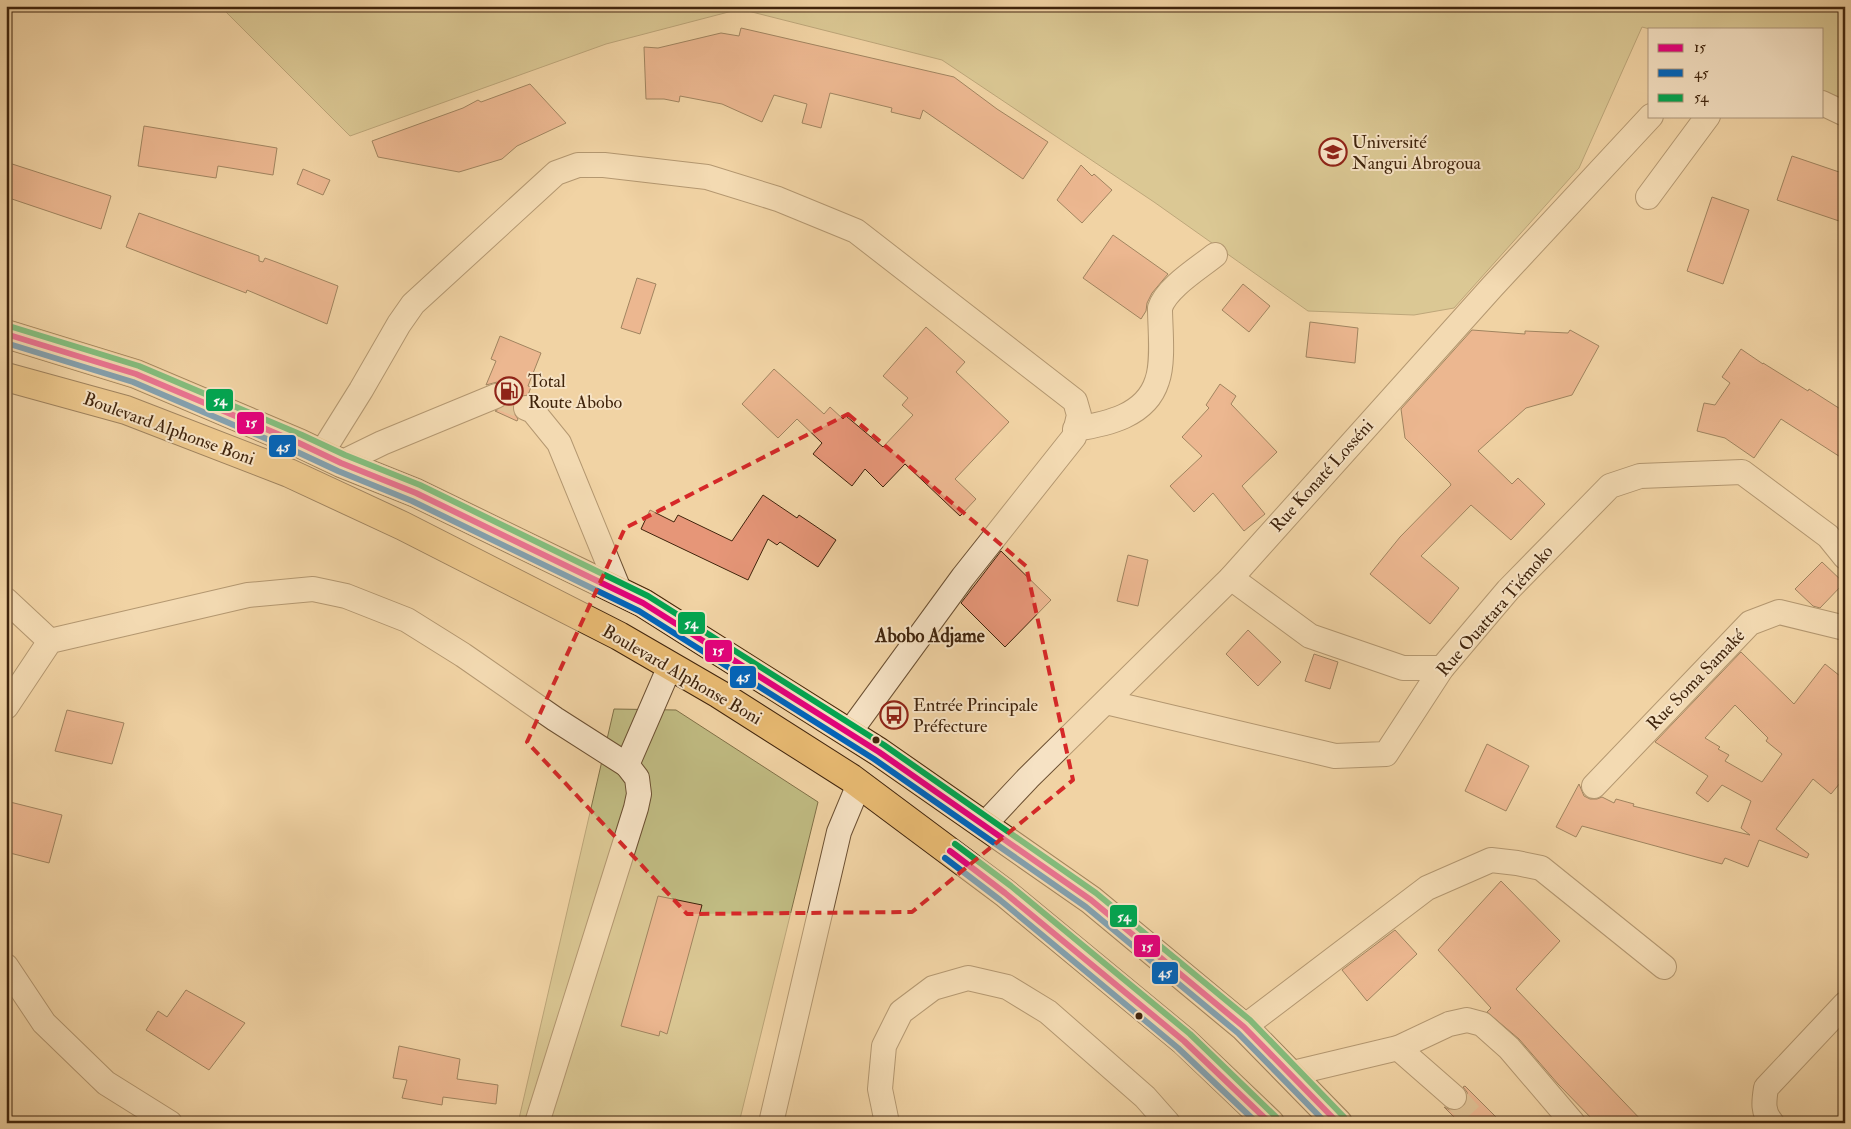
<svg xmlns="http://www.w3.org/2000/svg" width="1851" height="1129" viewBox="0 0 1851 1129" font-family="'IM FELL Double Pica',serif">
	<style>
		.green { fill: #c0bb82; stroke: #807047 }
		.building { fill: #e69678; stroke: #40240c; fill-rule: evenodd }
		.lines { fill: none; stroke-linecap: round; stroke-linejoin: round }
		.minor-tunnel { stroke: #ceb086; stroke-width: 24; stroke-dasharray: 24 12; stroke-linecap: butt }
		.minor-casing { stroke: #6c5032; stroke-width: 26 }
		.major-casing { stroke: #40240c; stroke-width: 30 }
		.minor { stroke: #f6e2c4; stroke-width: 24 }
		.major { stroke: #e8ba72; stroke-width: 28 }
		.bus-1-casing { stroke: #f6e2c4; stroke-width: 10 }
		.bus-2-casing { stroke: #f6e2c4; stroke-width: 10 }
		.bus-3-casing { stroke: #f6e2c4; stroke-width: 10 }
		.bus-1 { stroke: #e5007d; stroke-width: 6 }
		.bus-2 { stroke: #0065bd; stroke-width: 6 }
		.bus-3 { stroke: #00a651; stroke-width: 6 }
		.marked { fill: none; stroke: #d62828; stroke-width: 4; stroke-dasharray: 10 6; stroke-linejoin: round }
		.bus-dot { fill: #40240c; stroke: #f6e2c4; stroke-width: 2 }
		.labels { text-anchor: middle; dominant-baseline: central; stroke-width: 4; stroke-linejoin: round; paint-order: stroke }
		.poi-label { font-size: 18px; fill: #40240c; stroke: #f6e2c4; text-anchor: start }
		.street-label { font-size: 18px; fill: #40240c; stroke: #f6e2c4 }
		.neighbourhood-label { font-size: 19px; font-weight: bold; fill: #40240c; stroke: #f6e2c4 }
		.line-badge { stroke: #f6e2c4; stroke-width: 2 }
		.badge-label { font-size: 14px; text-anchor: middle; font-weight: bold; fill: #fff }
	</style>
	<rect width="100%" height="100%" fill="#f1d3a4"/>
	<filter id="stains"><feTurbulence type="fractalNoise" baseFrequency=".004" numOctaves="4"/><feColorMatrix values="0 0 0 0 .2 0 0 0 0 .09 0 0 0 0 .02 0 0 0 .5 -.17"/></filter>
	<radialGradient id="worn" r=".72"><stop offset=".6" stop-color="#630" stop-opacity="0"/><stop offset="1" stop-color="#630" stop-opacity=".3"/></radialGradient>
	<!-- green -->
	<g class="green">
		<polygon points="220,6 1845,6 1845,99 1822,91 1822,29 1650,29 1642,27 1579,168 1454,308 1414,315 1308,311 1154,202 942,60 740,9 606,44 350,136"/>
		<polygon points="614,709 676,710 818,802 739,1123 518,1123"/>
	</g>
	<!-- building -->
	<g class="building">
		<polygon points="741,28 954,77 997,109 1048,142 1023,179 923,110 920,119 891,112 892,108 830,93 821,128 802,123 807,104 774,95 762,122 722,104 680,96 679,102 664,99 646,99 644,47 658,48 721,33 739,36"/>
		<polygon points="530,84 566,123 517,146 502,159 459,172 378,157 372,141 463,108 478,100 481,102"/>
		<polygon points="144,126 277,148 273,175 218,166 216,178 138,166"/>
		<polygon points="1792,156 1845,174 1845,223 1777,200"/>
		<polygon points="6,162 111,196 101,229 6,197"/>
		<polygon points="1081,165 1092,176 1094,174 1112,190 1082,223 1057,200"/>
		<polygon points="303,169 330,180 323,195 297,184"/>
		<polygon points="1712,197 1749,210 1723,284 1687,271"/>
		<polygon points="139,213 259,256 259,261 263,262 265,258 276,262 338,286 327,324 247,290 246,293 126,247"/>
		<polygon points="1113,235 1168,274 1152,293 1147,303 1146,311 1141,319 1083,278"/>
		<polygon points="637,278 656,284 640,334 621,328"/>
		<polygon points="1243,284 1270,306 1249,332 1222,310"/>
		<polygon points="1310,322 1358,328 1355,363 1306,357"/>
		<polygon points="926,327 965,362 956,372 1009,422 955,479 976,499 960,516 905,464 883,487 865,469 852,486 813,454 822,443 797,419 778,438 742,404 774,369 824,414 830,407 843,419 846,416 883,447 913,415 902,405 908,398 883,376"/>
		<polygon points="1472,330 1525,334 1525,331 1568,333 1570,330 1599,346 1572,395 1526,408 1478,451 1512,484 1518,478 1545,504 1511,540 1471,505 1421,556 1459,588 1430,624 1370,574 1400,537 1451,485 1450,483 1405,438 1401,409"/>
		<polygon points="500,336 541,353 528,386 531,387 528,395 518,397 513,403 512,410 518,419 517,421 495,411 507,405 510,398 509,391 505,385 497,382 486,385 496,361 491,359"/>
		<polygon points="1741,349 1763,364 1763,363 1808,391 1809,389 1845,412 1845,460 1781,419 1754,458 1725,438 1697,431 1704,403 1715,405 1730,383 1722,377"/>
		<polygon points="1220,384 1236,396 1231,404 1277,452 1242,486 1265,514 1244,531 1213,493 1194,512 1170,486 1202,456 1182,437 1209,408 1206,405"/>
		<polygon points="763,495 797,518 799,515 836,540 818,567 780,542 777,545 768,539 748,580 641,529 650,510 674,522 678,515 732,541"/>
		<polygon points="1001,551 1051,600 1005,647 961,603"/>
		<polygon points="1128,555 1148,560 1138,606 1117,601"/>
		<polygon points="1822,562 1844,583 1820,608 1813,606 1795,589"/>
		<polygon points="1248,630 1281,662 1258,686 1226,654"/>
		<path d="M1741 652 1794 704 1825 664 1845 680V777L1831 794 1813 779 1776 829 1809 854 1807 858 1759 840 1748 867 1725 858 1722 864 1582 826 1576 837 1556 827 1579 784 1584 796 1590 799H1597L1602 797 1614 803 1616 799 1634 804 1633 806 1750 835 1741 828 1751 801 1722 785 1708 802 1696 793 1708 776 1655 742ZM1735 705 1768 738 1766 741 1782 754 1762 782 1725 761 1729 755 1718 749 1720 747 1705 738Z"/>
		<polygon points="1314,654 1338,662 1330,689 1305,681"/>
		<polygon points="67,710 124,723 112,764 55,751"/>
		<polygon points="1487,744 1529,766 1506,811 1465,791"/>
		<polygon points="6,801 62,815 49,863 6,852"/>
		<polygon points="1501,881 1560,941 1516,989 1644,1123 1596,1123 1558,1084 1519,1039 1487,1012 1491,1008 1438,950"/>
		<polygon points="658,896 702,905 667,1034 660,1031 659,1036 621,1026"/>
		<polygon points="1395,930 1417,954 1367,1001 1342,970"/>
		<polygon points="186,990 245,1023 209,1070 146,1030 158,1011 167,1017"/>
		<polygon points="399,1046 460,1059 457,1079 498,1085 496,1104 443,1097 442,1105 402,1098 407,1080 393,1078"/>
		<polygon points="1465,1086 1502,1123 1460,1123 1444,1107 1452,1111 1459,1110 1464,1106 1468,1099 1467,1092 1463,1087"/>
	</g>
	<g class="lines">
		<!-- minor-tunnel -->
		<g class="minor-tunnel">
			<polyline points="496,396 526,408"/>
			<polyline points="1454,1097 1478,1123"/>
		</g>
		<!-- minor casing -->
		<g class="minor-casing">
			<g id="minor">
				<polyline points="1822,103 1845,114"/>
				<polyline points="1648,197 1708,116"/>
				<polyline points="526,408 533,411 559,443 620,592"/>
				<path d="M1075 429C1107 424 1146 416 1157 381 1164 362 1160 328 1160 308 1166 288 1199 268 1215 255"/>
				<polyline points="321,454 361,390 399,324 413,304 556,173 578,165 604,165 707,177 778,199 856,231 1075,401 1079,415 1074,437 963,577 849,733"/>
				<polyline points="341,463 382,443 496,396"/>
				<polyline points="1231,578 1310,636 1403,668 1442,668"/>
				<polyline points="6,600 50,641"/>
				<polyline points="1106,702 1335,756 1386,754 1442,668 1508,590 1610,486 1640,476 1742,472 1828,536 1845,557"/>
				<polyline points="6,707 50,641 248,595 313,589 346,596 407,620 463,655 555,719 627,765 637,778 639,794 636,808 537,1123"/>
				<polyline points="627,765 670,666"/>
				<polyline points="1594,786 1750,623 1779,612 1845,628"/>
				<polyline points="983,826 1028,778 1231,578 1492,287 1651,116"/>
				<polyline points="6,966 44,1023 106,1083 170,1123"/>
				<polyline points="1244,1027 1427,888 1491,860 1517,863 1541,868 1664,967"/>
				<polyline points="1398,1048 1454,1097"/>
				<polyline points="1289,1074 1398,1048 1449,1024 1467,1020 1482,1024 1509,1048 1573,1123"/>
				<polyline points="771,1123 839,832 859,784"/>
				<polyline points="887,1123 880,1089 884,1046 901,1012 933,988 968,978 1007,987 1048,1012 1145,1097 1168,1123"/>
				<path d="M1772 1123C1762 1112 1764 1101 1766 1088L1845 1004"/>
			</g>
		</g>
		<!-- major casing -->
		<g class="major-casing">
			<g id="major">
				<polyline points="6,334 136,374 299,443 341,463 416,493 643,603 879,752 1091,900 1244,1027 1338,1123"/>
				<polyline points="6,377 126,410 289,473 403,526 619,636 719,694 851,778 1005,893 1184,1041 1270,1123"/>
			</g>
		</g>
		<!-- minor -->
		<use href="#minor" class="minor"/>
		<!-- major -->
		<use href="#major" class="major"/>
		<!-- bus-1 casing -->
		<g class="bus-1-casing">
			<g id="bus-1">
				<polyline points="6,334 136,374 299,443 341,463 416,493 643,603 879,752 1091,900 1244,1027 1338,1123"/>
				<polyline points="950,851 1005,893 1184,1041 1270,1123"/>
			</g>
		</g>
		<!-- bus-2 casing -->
		<g class="bus-2-casing">
			<g id="bus-2">
				<polyline points="6,343 133,382 295,451 338,471 412,501 639,611 874,759 1086,907 1238,1033 1326,1123"/>
				<polyline points="945,858 1000,900 1178,1048 1257,1123"/>
			</g>
		</g>
		<!-- bus-3 casing -->
		<g class="bus-3-casing">
			<g id="bus-3">
				<polyline points="9,326 139,366 302,435 345,455 420,485 648,596 884,745 1096,893 1250,1020 1344,1117"/>
				<polyline points="955,844 1011,886 1190,1034 1276,1117"/>
			</g>
		</g>
		<!-- bus-1 -->
		<use href="#bus-1" class="bus-1"/>
		<!-- bus-2 -->
		<use href="#bus-2" class="bus-2"/>
		<!-- bus-3 -->
		<use href="#bus-3" class="bus-3"/>
	</g>
	<!-- marked area -->
	<path d="M0 0H1851V1129H0ZM848 414 1026 566 1073 780 912 912 687 914 527 742 625 528Z" fill="#f1d3a4" fill-opacity=".55" fill-rule="evenodd"/>
	<path class="marked" d="M848 414 1026 566 1073 780 912 912 687 914 527 742 625 528Z"/>
	<!-- icons -->
	<defs>
		<g id="university-ring" transform="scale(1.4375)"><circle r="9.5" fill="#f6e2c4" stroke="#8f2418" stroke-width="1.5"/><path d="M0-5L7-2L0 1L-7-2ZM-4 1L0 2.5L4 1V4Q0 6-4 4Z" fill="#8f2418"/></g>
		<g id="fuel-ring" transform="scale(1.4375)"><circle r="9.5" fill="#f6e2c4" stroke="#8f2418" stroke-width="1.5"/><path d="M-5.5-6h7V0h2V4h1.3V-2.5L3-4.5l.8-.8L6-3V5H2.5V1h-1V6h-7ZM-4.2-4.7v3.2H.2V-4.7Z" fill="#8f2418"/></g>
		<g id="bus-ring" transform="scale(1.4375)"><circle r="9.5" fill="#f6e2c4" stroke="#8f2418" stroke-width="1.5"/><path d="M-5-6H5V4H4V6H2V4H-2V6H-4V4H-5ZM-3.5-4V0h7V-4ZM-3.5 1.2v1.5H-2V1.2ZM2 1.2v1.5H3.5V1.2Z" fill="#8f2418"/></g>
	</defs>
	<g fill-rule="evenodd">
		<use href="#university-ring" x="1333" y="152"/>
		<use href="#fuel-ring" x="509" y="391"/>
		<use href="#bus-ring" x="894" y="715"/>
	</g>
	<!-- markers -->
	<g class="bus-dot">
		<circle cx="876" cy="740" r="4.5"/>
		<circle cx="1139" cy="1016" r="4.5"/>
	</g>
	<g class="labels">
		<!-- poi labels -->
		<g class="poi-label">
			<text x="1352" y="142">Université<tspan x="1352" dy="21">Nangui Abrogoua</tspan></text>
			<text x="528" y="381">Total<tspan x="528" dy="21">Route Abobo</tspan></text>
			<text x="913" y="705">Entrée Principale<tspan x="913" dy="21">Préfecture</tspan></text>
		</g>
		<!-- street labels -->
		<g class="street-label">
			<text transform="translate(169 429) rotate(20)">Boulevard Alphonse Boni</text>
			<text transform="translate(1322 476) rotate(-48)">Rue Konaté Losséni</text>
			<text transform="translate(1495 611) rotate(-49)">Rue Ouattara Tiémoko</text>
			<text transform="translate(682 675) rotate(30)">Boulevard Alphonse Boni</text>
			<text transform="translate(1696 680) rotate(-46)">Rue Soma Samaké</text>
		</g>
		<!-- neighbourhood labels -->
		<g class="neighbourhood-label">
			<text x="930" y="636">Abobo Adjame</text>
		</g>
	</g>
	<g class="line-badge">
		<rect x="205" y="388" width="29" height="24" rx="5" fill="#00a651"/>
		<rect x="236" y="411" width="29" height="24" rx="5" fill="#e5007d"/>
		<rect x="268" y="434" width="29" height="24" rx="5" fill="#0065bd"/>
		<rect x="677" y="611" width="29" height="24" rx="5" fill="#00a651"/>
		<rect x="704" y="639" width="29" height="24" rx="5" fill="#e5007d"/>
		<rect x="729" y="665" width="28" height="24" rx="5" fill="#0065bd"/>
		<rect x="1109" y="904" width="29" height="24" rx="5" fill="#00a651"/>
		<rect x="1133" y="934" width="28" height="24" rx="5" fill="#e5007d"/>
		<rect x="1151" y="961" width="28" height="24" rx="5" fill="#0065bd"/>
	</g>
	<g class="badge-label">
		<text x="220" y="405">54</text>
		<text x="251" y="427">15</text>
		<text x="283" y="451">45</text>
		<text x="691" y="628">54</text>
		<text x="718" y="655">15</text>
		<text x="743" y="681">45</text>
		<text x="1124" y="921">54</text>
		<text x="1147" y="951">15</text>
		<text x="1165" y="977">45</text>
	</g>
	<!-- margin -->
	<rect width="1851" height="1129" fill="none" stroke="#f1d3a4" stroke-width="25"/>
	<rect x="8" y="8" width="1836" height="1114" fill="none" stroke="#40240c" stroke-width="2.5"/>
	<rect x="12" y="12" width="1826" height="1104" fill="none" stroke="#40240c"/>
	<!-- legend -->
	<rect x="1648" y="28" width="175" height="90" fill="#f6e2c4" stroke="#ad967a"/>
	<rect x="1658" y="44" width="25" height="8" fill="#e5007d" stroke="#ad967a"/>
	<text x="1694" y="52" font-size="15" fill="#40240c">15</text>
	<rect x="1658" y="69" width="25" height="8" fill="#0065bd" stroke="#ad967a"/>
	<text x="1694" y="78" font-size="15" fill="#40240c">45</text>
	<rect x="1658" y="94" width="25" height="8" fill="#00a651" stroke="#ad967a"/>
	<text x="1694" y="102" font-size="15" fill="#40240c">54</text>
	<rect width="100%" height="100%" filter="url(#stains)"/>
	<rect width="100%" height="100%" fill="url(#worn)"/>
</svg>
